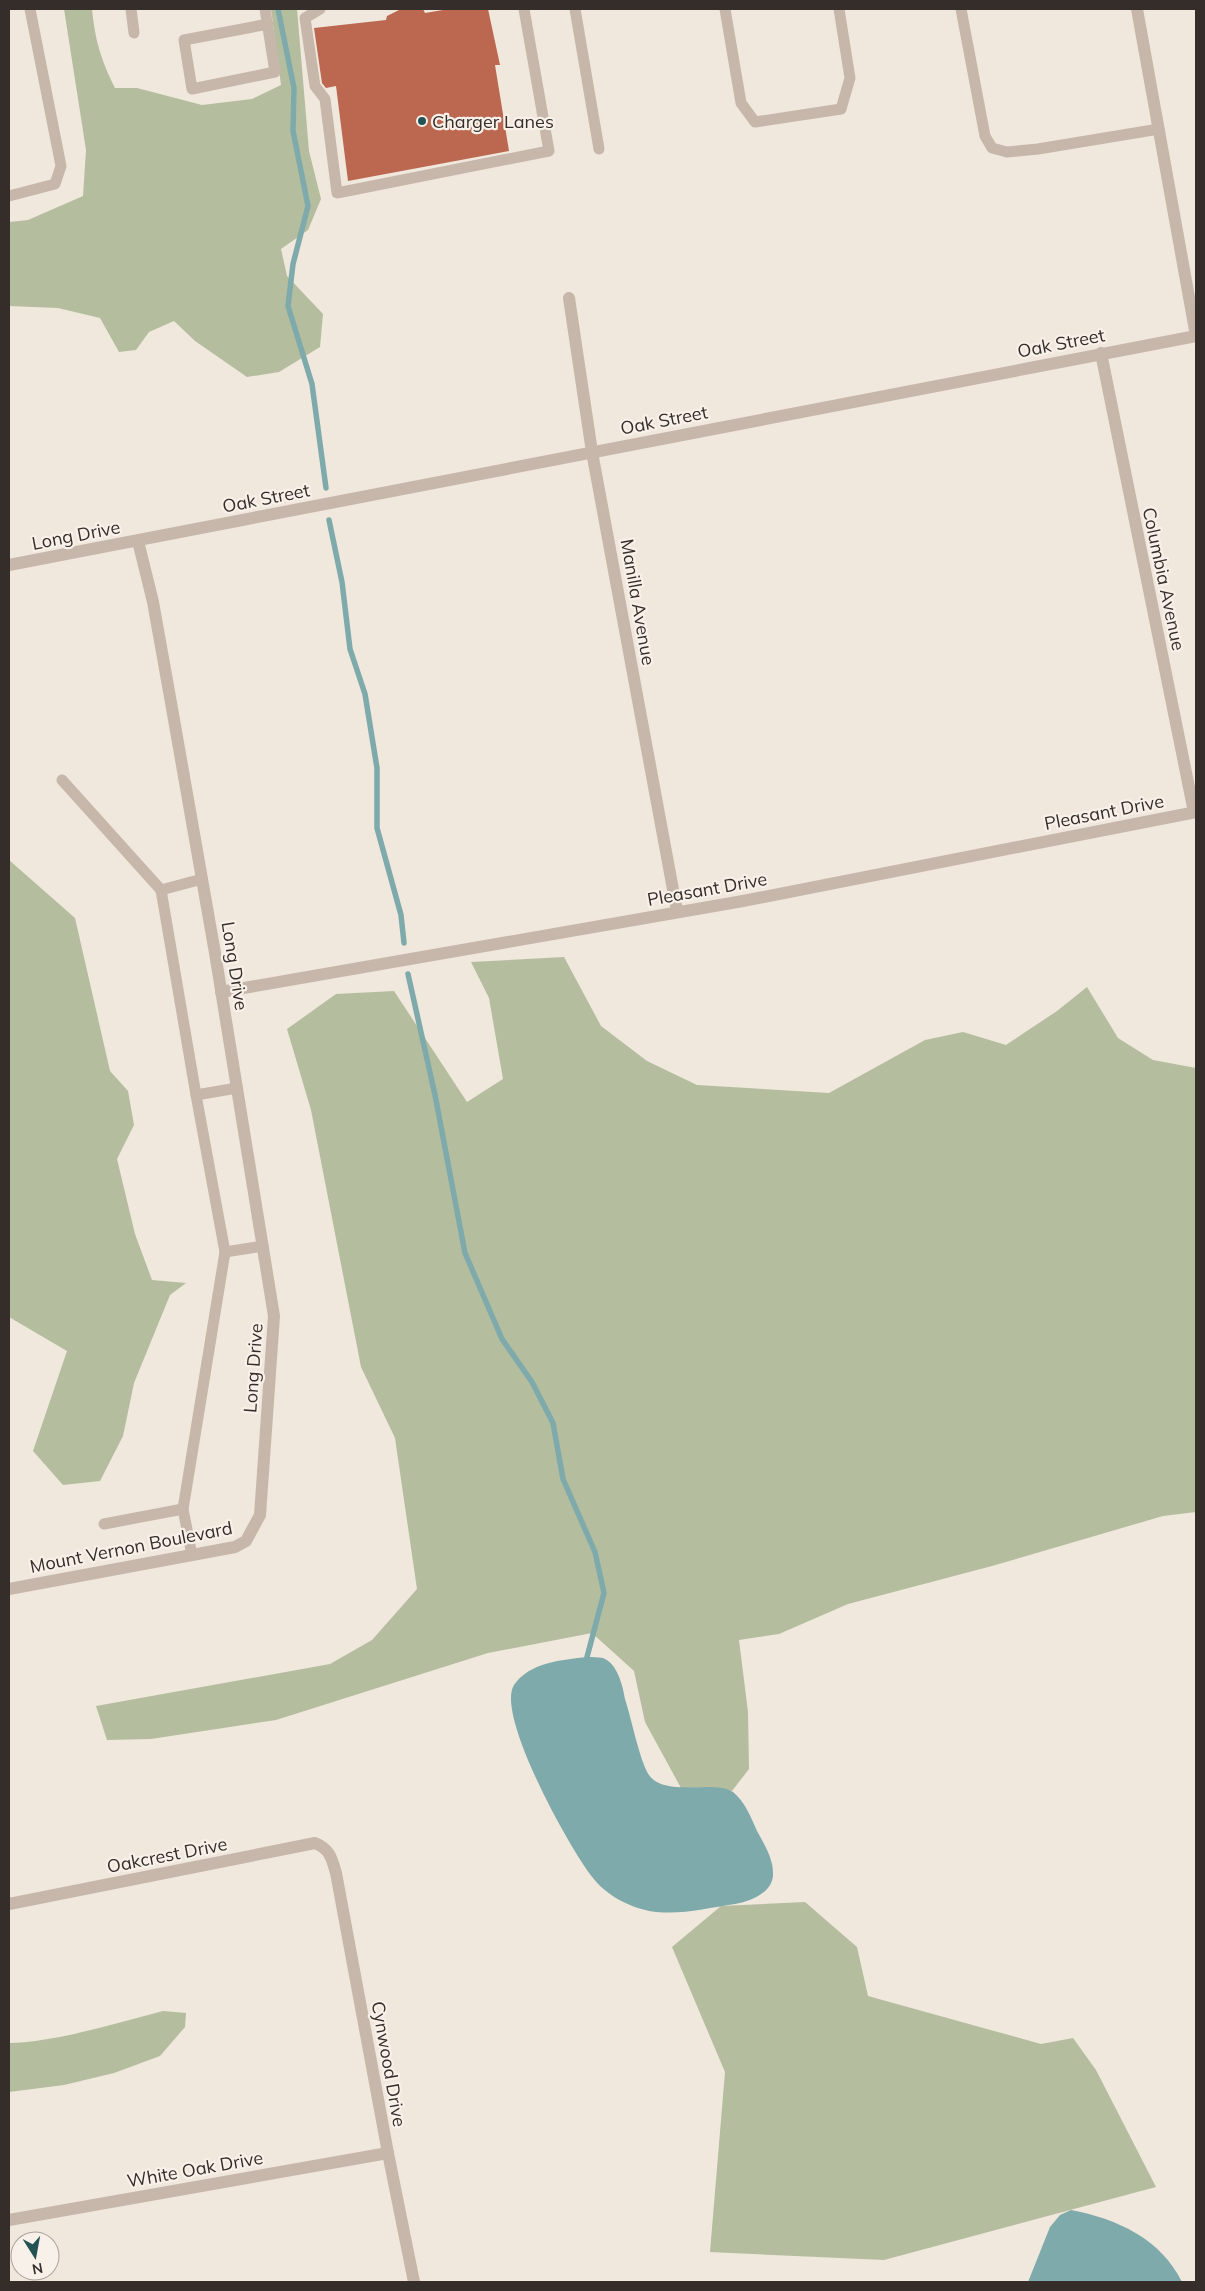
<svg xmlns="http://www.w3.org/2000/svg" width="1205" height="2291" viewBox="0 0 1205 2291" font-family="Mulish,sans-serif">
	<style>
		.green { fill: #b4be9e }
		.water { fill: #7eaaab }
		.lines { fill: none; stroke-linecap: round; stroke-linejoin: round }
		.stream { stroke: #7eaaab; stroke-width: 5.5 }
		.building { fill: #bc6750 }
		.lane { stroke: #c7b7aa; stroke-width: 11 }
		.street { stroke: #c7b7aa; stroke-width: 12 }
		.poi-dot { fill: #225254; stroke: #f8f1e9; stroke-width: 2 }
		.labels { text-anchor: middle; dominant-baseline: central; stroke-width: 4.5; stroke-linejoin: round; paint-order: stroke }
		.poi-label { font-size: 18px; fill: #352d29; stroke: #f8f1e9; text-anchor: start }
		.street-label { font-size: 18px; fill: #352d29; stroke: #f8f1e9 }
	</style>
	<rect width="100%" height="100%" fill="#f0e7dd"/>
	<!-- green -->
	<g class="green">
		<path d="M64 9H92C95 40 101 60 115 88H137L202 105 252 99 281 85 271 9H297L309 151 321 199 308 230 281 249 287 276 323 314 320 347 279 372 247 377 195 341 174 321 149 332 136 350 119 352 100 318 58 308 9 306V222L28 220 83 196 86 150Z"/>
		<polygon points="9,860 75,918 110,1071 128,1091 134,1125 117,1159 135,1234 152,1280 186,1283 170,1295 134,1383 123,1436 100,1481 63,1485 33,1451 67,1351 9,1317"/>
		<polygon points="564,957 601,1026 647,1061 697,1085 829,1093 925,1040 963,1032 1006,1045 1057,1011 1087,987 1118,1038 1153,1060 1196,1068 1196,1512 1163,1516 992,1566 848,1604 779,1634 739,1640 748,1712 749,1769 732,1791 709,1787 681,1788 645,1722 634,1671 592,1633 488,1653 276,1720 151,1739 107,1740 96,1706 330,1664 372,1640 417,1589 395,1438 361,1367 311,1110 287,1029 336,994 394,991 467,1102 503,1079 489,998 471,962"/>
		<polygon points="805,1902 857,1947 868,1996 1041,2044 1073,2038 1096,2070 1156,2187 884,2260 710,2252 725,2072 672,1947 721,1906"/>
		<path d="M163 2011 186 2013 185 2027 160 2056 114 2073 64 2085 9 2092V2043C56 2042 117 2023 163 2011Z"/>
	</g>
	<!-- water -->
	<g class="water">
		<path d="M587 1657C592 1657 598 1657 603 1658 617 1663 623 1686 625 1699 631 1717 640 1762 649 1775 665 1798 715 1779 733 1792 745 1802 751 1817 757 1831 764 1844 773 1858 773 1873 774 1892 750 1902 735 1904 700 1909 664 1920 630 1905 617 1900 601 1889 593 1878 571 1851 495 1715 514 1685 530 1662 562 1660 587 1657Z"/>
		<path d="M1071 2210C1117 2219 1160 2238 1182 2282H1028L1050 2227 1060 2215Z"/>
	</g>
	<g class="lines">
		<!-- stream -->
		<g class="stream">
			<polyline points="278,9 294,88 293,131 308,206 293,264 288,306 312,384 326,488"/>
			<polyline points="329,520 342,582 350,649 365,694 377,768 377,828 401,915 404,943"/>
			<polyline points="408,974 435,1095 465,1253 502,1339 532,1382 553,1423 563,1479 595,1552 604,1593 587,1657"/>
		</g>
	</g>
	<!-- building -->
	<polygon class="building" points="401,9 423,9 425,13 449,9 488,9 500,65 495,65 509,151 348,181 336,86 326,88 322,83 314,28 386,20 387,16"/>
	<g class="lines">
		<!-- lane -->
		<g class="lane">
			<polyline points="131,9 134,33"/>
			<polyline points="265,9 275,72 192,89 184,40 268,24"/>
			<polyline points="320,9 305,18 315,86 325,99 337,193 549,151 524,9"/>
			<polyline points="575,9 599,149"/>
			<polyline points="725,9 741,103 755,122 841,109 850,78 839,9"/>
			<polyline points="961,9 985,136 992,148 1007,152 1038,149 1159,129"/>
			<polyline points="9,196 55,184 61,166 30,9"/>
			<polyline points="62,780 161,890"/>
			<polyline points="202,879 161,890 196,1095 237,1088"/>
			<polyline points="196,1095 225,1252 263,1246"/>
			<polyline points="104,1524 183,1509"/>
			<polyline points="192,1555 183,1509 225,1252"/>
		</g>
		<!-- street -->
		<g class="street">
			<polyline points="1137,9 1196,336"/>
			<polyline points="569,298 592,452 677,911"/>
			<polyline points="1101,353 1194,812"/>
			<polyline points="9,565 1196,336"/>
			<polyline points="221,992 743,901 1196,812"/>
			<polyline points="9,1589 235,1547 246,1541 260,1515 274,1316 215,953 170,697 153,602 138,541"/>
			<path d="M9 1904 315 1843C330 1849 332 1859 336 1873L388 2153 414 2282"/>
			<polyline points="9,2220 388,2153"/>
		</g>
	</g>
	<!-- markers -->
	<circle class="poi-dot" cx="422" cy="121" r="5"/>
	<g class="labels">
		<!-- poi labels -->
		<g class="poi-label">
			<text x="432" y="121">Charger Lanes</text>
		</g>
		<!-- street labels -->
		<g class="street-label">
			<text transform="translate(1061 343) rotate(-11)">Oak Street</text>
			<text transform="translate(664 420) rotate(-11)">Oak Street</text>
			<text transform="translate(266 498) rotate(-11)">Oak Street</text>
			<text transform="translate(76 535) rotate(-11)">Long Drive</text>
			<text transform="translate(1164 579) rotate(78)">Columbia Avenue</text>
			<text transform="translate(638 602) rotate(80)">Manilla Avenue</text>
			<text transform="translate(1104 812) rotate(-11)">Pleasant Drive</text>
			<text transform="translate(707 889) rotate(-10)">Pleasant Drive</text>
			<text transform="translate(235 966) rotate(81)">Long Drive</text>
			<text transform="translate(253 1368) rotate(-86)">Long Drive</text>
			<text transform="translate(131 1547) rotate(-11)">Mount Vernon Boulevard</text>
			<text transform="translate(167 1855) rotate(-11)">Oakcrest Drive</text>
			<text transform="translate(389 2064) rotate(80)">Cynwood Drive</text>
			<text transform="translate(195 2169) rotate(-10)">White Oak Drive</text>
		</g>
	</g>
	<!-- border -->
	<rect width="1205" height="2291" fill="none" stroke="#352d29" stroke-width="20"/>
	<!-- north arrow -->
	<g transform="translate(35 2256) rotate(169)"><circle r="24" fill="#f8f1e9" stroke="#aaa39c"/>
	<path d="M0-4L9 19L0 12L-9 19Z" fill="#225254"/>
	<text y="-8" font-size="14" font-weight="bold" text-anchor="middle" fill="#352d29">N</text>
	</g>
</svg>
